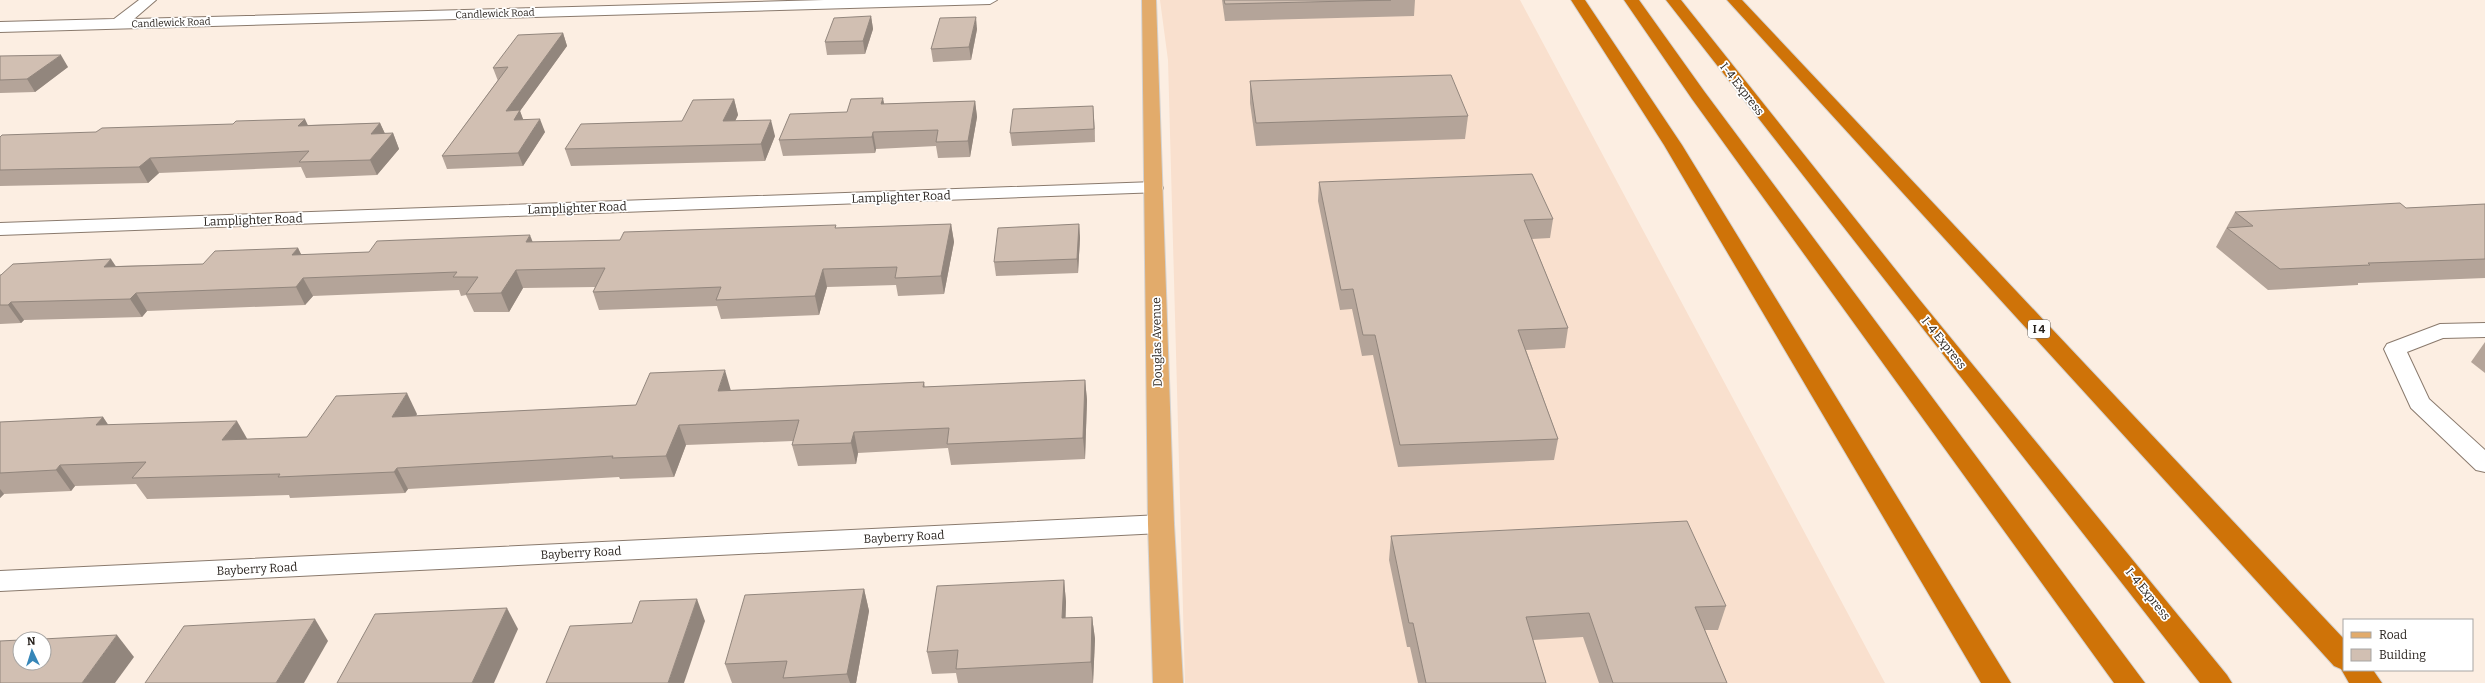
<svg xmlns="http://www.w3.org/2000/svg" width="2485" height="683" viewBox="0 0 2485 683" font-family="Bitter,serif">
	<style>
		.built { fill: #f9e0ce }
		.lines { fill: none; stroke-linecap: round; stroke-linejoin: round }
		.minor-casing { stroke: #8a7a6d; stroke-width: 2 }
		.major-casing { stroke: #d3d2d1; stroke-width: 2 }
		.highway-casing { stroke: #d3d2d1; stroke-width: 2 }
		.minor { fill: #fff; fill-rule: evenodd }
		.major { fill: #e2ab6b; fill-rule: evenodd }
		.highway { fill: #cf7308; fill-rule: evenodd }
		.wall { fill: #b4a499 }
		.shaded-wall { fill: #92867d }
		.building { fill: #d1bfb2; stroke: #92867d }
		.labels { text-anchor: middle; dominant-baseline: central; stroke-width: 3.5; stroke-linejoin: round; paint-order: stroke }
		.far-street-label { font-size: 10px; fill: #241e19; stroke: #fff }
		.shield { fill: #fff; stroke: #66625e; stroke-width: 1 }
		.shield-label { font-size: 11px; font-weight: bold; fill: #241e19 }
		.street-label { font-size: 12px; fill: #241e19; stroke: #fff }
	</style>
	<rect width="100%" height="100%" fill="#fceee2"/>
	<!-- built -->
	<polygon class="built" points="1160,0 1520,0 1885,683 1185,683 1168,60"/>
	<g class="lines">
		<!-- minor casing -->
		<g class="minor-casing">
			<g id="minor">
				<polygon points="139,0 156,0 134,19 824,0 997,0 990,4 0,32 0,22 114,19"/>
				<polygon points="1154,182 1161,184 1163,188 1161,192 0,235 0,223"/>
				<polygon points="2485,323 2485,337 2443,338 2407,352 2429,399 2485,450 2485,472 2476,470 2411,408 2384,349 2387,344 2440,324"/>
				<polygon points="1161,515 1170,517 1174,524 1170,531 1161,533 0,591 0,571"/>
			</g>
		</g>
		<!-- major casing -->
		<g class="major-casing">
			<polygon id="major" points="1142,0 1156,0 1174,524 1183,683 1153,683 1148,524"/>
		</g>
		<!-- highway casing -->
		<g class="highway-casing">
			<g id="highway">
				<polygon points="1571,0 1585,0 1682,145 2011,683 1981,683 1664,145"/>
				<polygon points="1624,0 1639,0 1704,91 2145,683 2114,683 1692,99"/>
				<polygon points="1666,0 1681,0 1919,299 2227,675 2232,683 2200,683"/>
				<polygon points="1727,0 1742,0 2344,639 2344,670 2373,670 2382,683 2349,683 2341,669 2334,666"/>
			</g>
		</g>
		<!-- minor -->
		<use href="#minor" class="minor"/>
		<!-- major -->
		<use href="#major" class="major"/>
		<!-- highway -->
		<use href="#highway" class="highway"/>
	</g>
	<!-- wall -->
	<g class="wall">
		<polygon points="1222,0 1415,0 1414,16 1225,21"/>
		<polygon points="871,16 873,29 865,54 827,55 825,42"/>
		<polygon points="977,29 971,60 933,62 931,49"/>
		<polygon points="563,33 567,46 520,111 523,120 545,132 523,166 447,169 442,156 498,80 498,81 493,68"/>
		<polygon points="0,56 68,67 35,92 0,93"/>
		<polygon points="1250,81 1468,116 1465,139 1256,146 1250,103"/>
		<polygon points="734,99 738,115 735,121 775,136 765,161 571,166 565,149 682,121"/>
		<polygon points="975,101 977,117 970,157 938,158 936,146 876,149 875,153 783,156 779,140 847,112 884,104"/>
		<polygon points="1094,119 1095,142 1012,146 1010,133"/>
		<polygon points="380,123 385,134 393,133 399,149 377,175 306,178 301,167 159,173 148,183 0,186 0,137 307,125"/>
		<polygon points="1319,182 1553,219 1550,238 1532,239 1568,328 1565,348 1526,350 1558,439 1554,460 1398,467 1373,355 1362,356 1352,309 1340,310 1318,201"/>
		<polygon points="2485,204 2485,278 2358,283 2358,285 2268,290 2216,247 2235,212 2406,208"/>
		<polygon points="951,224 954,242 944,294 898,296 896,285 827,287 819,315 721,319 717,306 599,310 593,292 595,287 523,288 509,312 474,312 466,295 461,296 459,290 313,296 305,305 147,311 142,317 24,320 21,323 0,324 0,275 116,266 203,264 298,248 301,255 369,252 532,242 620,240 837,228"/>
		<polygon points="1079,224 1080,238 1078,273 996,276 994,262"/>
		<polygon points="2485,342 2485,373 2471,362"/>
		<polygon points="1085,380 1087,400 1085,459 951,465 948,448 858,453 856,464 798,466 792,445 793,441 686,445 674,477 620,479 619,477 408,489 405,493 290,498 289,495 147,499 136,484 75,486 71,491 4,494 0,498 0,422 103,417 108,425 247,439 307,437 417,414 416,416 636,405 731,390 924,382 925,387"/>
		<polygon points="1391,536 1726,606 1718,630 1705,630 1727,683 1599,683 1583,637 1533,640 1546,683 1418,683 1410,647 1407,647 1389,560"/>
		<polygon points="1064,580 1066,602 1065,618 1092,617 1095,639 1093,683 958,683 956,673 932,674 927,652"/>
		<polygon points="864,589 869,611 856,683 732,683 725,664"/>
	</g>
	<!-- shaded-wall -->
	<g class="shaded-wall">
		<polygon points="871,16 873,29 865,54 863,41"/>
		<polygon points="976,17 977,29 971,60 969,47"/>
		<polygon points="563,33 567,46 520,111 525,124 511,124 506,111"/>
		<polygon points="61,55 68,67 35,92 27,79"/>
		<polygon points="883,98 886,113 881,104"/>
		<polygon points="734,99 738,115 727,138 723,121"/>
		<polygon points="975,101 977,117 970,157 968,141"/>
		<polygon points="1093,106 1094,119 1095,142 1094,129"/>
		<polygon points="305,119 312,134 298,126"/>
		<polygon points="540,119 545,132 523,166 518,153"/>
		<polygon points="771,120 775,136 765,161 761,144"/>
		<polygon points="380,123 387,138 371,134"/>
		<polygon points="873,132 876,149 875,153 872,137"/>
		<polygon points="393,133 399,149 377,175 370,160"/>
		<polygon points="150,158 159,173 148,183 139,167"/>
		<polygon points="951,224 954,242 944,294 941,276"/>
		<polygon points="1079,224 1080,238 1078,273 1077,259"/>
		<polygon points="530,235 537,253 526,242"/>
		<polygon points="298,248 307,266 292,255"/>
		<polygon points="111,259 123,277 104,267"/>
		<polygon points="823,269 827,287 819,315 815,296"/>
		<polygon points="516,270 523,288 509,312 501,293"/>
		<polygon points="303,278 313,296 305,305 296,287"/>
		<polygon points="136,293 147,311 142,317 130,299"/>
		<polygon points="11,302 24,320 21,323 8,305"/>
		<polygon points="725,370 731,391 718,391"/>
		<polygon points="1085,380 1087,400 1085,459 1083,438"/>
		<polygon points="407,393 417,414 402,437 392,417"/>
		<polygon points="103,417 117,438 96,425"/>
		<polygon points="237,421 249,442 222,440"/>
		<polygon points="679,425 686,445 674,477 666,456"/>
		<polygon points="854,432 858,453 856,464 851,443"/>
		<polygon points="60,465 75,486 71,491 56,470"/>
		<polygon points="397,468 408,489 405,493 394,472"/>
		<polygon points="0,489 4,494 0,498"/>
		<polygon points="1064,580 1066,602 1065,640 1062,618"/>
		<polygon points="864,589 869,611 856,683 850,683 847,674"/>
		<polygon points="697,599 705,621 684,683 668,683"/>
		<polygon points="507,608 518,629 494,683 472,683"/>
		<polygon points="1092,617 1095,639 1093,683 1091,662"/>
		<polygon points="315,619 328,641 304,683 276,683"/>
		<polygon points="117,635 134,657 115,683 82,683"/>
	</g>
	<!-- building -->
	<g class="building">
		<polygon points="1224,0 1391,0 1225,4"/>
		<polygon points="871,16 863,41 825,42 834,18"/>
		<polygon points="976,17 969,47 931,49 940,18"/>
		<polygon points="563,33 506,111 520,110 514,120 540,119 518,153 442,156 508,67 493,68 518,35"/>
		<polygon points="61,55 27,79 0,80 0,56"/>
		<polygon points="1451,75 1468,116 1256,123 1250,81"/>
		<polygon points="883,98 881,104 975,101 968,141 936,142 938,130 873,132 872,137 779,140 790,114 847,112 851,99"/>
		<polygon points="734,99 723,121 771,120 761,144 565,149 581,124 682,121 693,100"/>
		<polygon points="1093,106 1094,129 1010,133 1013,109"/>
		<polygon points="305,119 298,126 380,123 371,134 393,133 370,160 299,162 309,151 150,158 139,167 0,170 0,137 2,135 96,132 102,128 233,124 236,121"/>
		<polygon points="1532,174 1553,219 1524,220 1568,328 1518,330 1558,439 1400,445 1375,335 1363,335 1353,289 1341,290 1319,182"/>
		<polygon points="2400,203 2406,208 2485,204 2485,259 2368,263 2370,265 2280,269 2227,228 2253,226 2235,212"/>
		<polygon points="951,224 941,276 895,278 897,267 823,269 815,296 716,300 721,287 593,292 605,268 516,270 501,293 466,294 478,277 453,277 457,272 303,278 296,287 136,293 130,299 11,302 8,305 0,305 0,275 1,275 13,264 111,259 104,267 203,264 215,251 298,248 292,255 369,252 377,241 530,235 526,242 620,240 624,232 836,225 835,228"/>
		<polygon points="1079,224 1077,259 994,262 998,228"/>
		<polygon points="725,370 718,391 924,382 923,387 1085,380 1083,438 947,444 949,428 854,432 851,443 792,445 799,420 679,425 666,456 612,458 613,456 397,468 394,472 278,477 280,474 132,478 146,462 60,465 56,470 0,473 0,422 103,417 96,425 237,421 222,440 307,437 336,396 407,393 392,417 636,405 650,373"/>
		<polygon points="1687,521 1726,606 1695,607 1727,683 1613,683 1589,613 1526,617 1546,683 1426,683 1413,623 1409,623 1391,536"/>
		<polygon points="1064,580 1062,618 1092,617 1091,662 956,669 958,650 927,652 937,586"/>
		<polygon points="864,589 847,674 783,678 787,661 725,664 745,595"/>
		<polygon points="697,599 668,683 546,683 570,626 632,623 640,601"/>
		<polygon points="507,608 472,683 337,683 375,614"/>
		<polygon points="315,619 276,683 145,683 184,626"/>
		<polygon points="117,635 82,683 0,683 0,641 20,640 20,663 44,663 44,639 43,639"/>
	</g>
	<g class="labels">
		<!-- far-street labels -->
		<g class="far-street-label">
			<text transform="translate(495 14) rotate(-2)">Candlewick Road</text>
			<text transform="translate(171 23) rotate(-2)">Candlewick Road</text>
		</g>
		<!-- shield labels -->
		<rect class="shield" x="2028" y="320" width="22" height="18" rx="3"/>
		<g class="shield-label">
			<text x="2039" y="329">I 4</text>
		</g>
		<!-- street labels -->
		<g class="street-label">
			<text transform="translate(1742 89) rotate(52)">I-4 Express</text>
			<text transform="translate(901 197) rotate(-2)">Lamplighter Road</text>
			<text transform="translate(577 208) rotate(-2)">Lamplighter Road</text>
			<text transform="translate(253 220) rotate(-2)">Lamplighter Road</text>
			<text transform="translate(1157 342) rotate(-91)">Douglas Avenue</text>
			<text transform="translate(1944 343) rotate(51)">I-4 Express</text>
			<text transform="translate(904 537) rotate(-3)">Bayberry Road</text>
			<text transform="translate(581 553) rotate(-3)">Bayberry Road</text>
			<text transform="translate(257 569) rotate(-3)">Bayberry Road</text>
			<text transform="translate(2148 594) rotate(51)">I-4 Express</text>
		</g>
	</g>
	<!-- legend -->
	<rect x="2343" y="619" width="130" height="52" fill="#ffffff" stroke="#a7a5a3"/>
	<rect x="2351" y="632" width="20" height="6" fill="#e2ab6b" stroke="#a7a5a3"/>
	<text x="2379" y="639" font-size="12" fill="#241e19">Road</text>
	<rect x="2351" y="649" width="20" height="12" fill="#d1bfb2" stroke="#a7a5a3"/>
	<text x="2379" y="659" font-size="12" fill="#241e19">Building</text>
	<!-- north arrow -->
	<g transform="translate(32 651) rotate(356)"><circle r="19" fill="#ffffff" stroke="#a7a5a3"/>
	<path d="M0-3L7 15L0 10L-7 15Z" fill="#3686b8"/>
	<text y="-6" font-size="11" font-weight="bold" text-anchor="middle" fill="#241e19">N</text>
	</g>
</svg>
